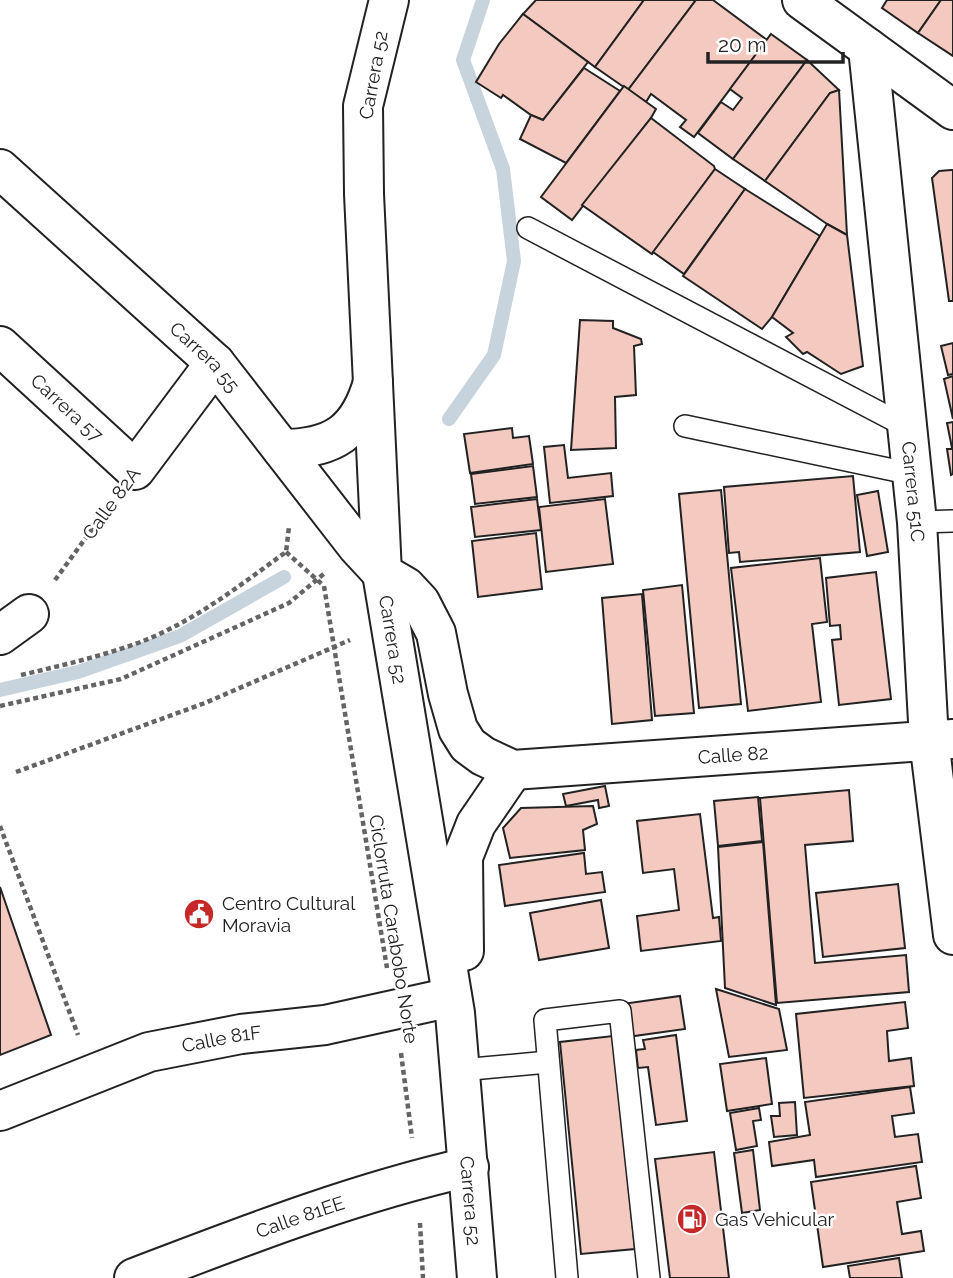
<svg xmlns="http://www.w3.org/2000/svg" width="953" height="1278" viewBox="0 0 953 1278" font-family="Raleway,sans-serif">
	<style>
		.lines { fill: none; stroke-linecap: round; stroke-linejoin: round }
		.stream { stroke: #c7d3dd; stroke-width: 14 }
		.building { fill: #f3c9c0; stroke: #222; stroke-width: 2 }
		.lane-casing { stroke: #222; stroke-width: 24 }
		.street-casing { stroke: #222; stroke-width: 42 }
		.secondary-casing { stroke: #222; stroke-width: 42 }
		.path { stroke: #646464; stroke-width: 4.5; stroke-dasharray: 5 3.5; stroke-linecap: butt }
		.lane { stroke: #fff; stroke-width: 21 }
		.street { stroke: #fff; stroke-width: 38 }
		.secondary { stroke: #fff; stroke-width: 38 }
		.labels { text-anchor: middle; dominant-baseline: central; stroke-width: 5; stroke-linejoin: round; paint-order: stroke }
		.street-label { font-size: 19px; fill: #222; stroke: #fff }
		.poi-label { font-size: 19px; fill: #222; stroke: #fff; text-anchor: start }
	</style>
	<rect width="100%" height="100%" fill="#fff"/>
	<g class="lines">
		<!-- stream -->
		<g class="stream">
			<polyline points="449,419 494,355 514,261 503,169 463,60 483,0"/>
			<polyline points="0,690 78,672 180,636 284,577"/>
		</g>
	</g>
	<!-- building -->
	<g class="building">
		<polygon points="536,0 644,0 595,67 523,14"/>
		<polygon points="644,0 696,0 628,90 595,67"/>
		<polygon points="696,0 713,0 767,40 694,137 680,127 686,120 651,94 646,102 628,90"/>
		<polygon points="887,0 941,0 918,33 882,8"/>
		<polygon points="941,0 953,0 953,56 918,33"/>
		<polygon points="523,14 588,62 543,120 531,115 503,95 501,98 476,82 499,44"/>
		<polygon points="771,34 807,60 733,159 698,133 721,102 733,110 742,98 730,89"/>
		<polygon points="807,60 839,90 830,93 765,181 733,159"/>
		<polygon points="584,68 620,91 566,163 520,139 531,115 543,120"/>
		<polygon points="624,86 656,109 651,118 572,220 541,197"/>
		<polygon points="839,90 847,235 827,224 765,181 830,93"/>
		<polygon points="651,118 714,166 715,169 652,254 582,205"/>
		<polygon points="715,169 745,189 684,274 653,252"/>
		<polygon points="951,170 953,170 953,301 949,301 932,178 939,171"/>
		<polygon points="745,189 820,236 772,317 762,329 683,276"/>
		<polygon points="827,224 847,235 863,366 841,374 807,352 803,354 786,337 793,333 772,317"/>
		<polygon points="580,320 613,321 613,328 641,339 642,344 634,346 636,395 615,397 616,448 571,450"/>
		<polygon points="953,343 953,374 948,375 941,346"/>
		<polygon points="953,376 953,419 944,379"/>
		<polygon points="953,422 953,448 952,448 947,423"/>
		<polygon points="512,428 513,438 529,436 533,464 470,473 464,434"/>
		<polygon points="564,445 568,478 611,473 613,496 550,503 544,447"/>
		<polygon points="947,449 953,449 953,474 951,475"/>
		<polygon points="533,466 537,497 475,504 471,474"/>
		<polygon points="853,476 860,552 740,562 739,552 729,553 724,487"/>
		<polygon points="721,490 741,704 699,708 679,494"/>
		<polygon points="878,491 888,552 867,556 857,495"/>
		<polygon points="537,499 541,530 475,537 471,507"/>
		<polygon points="605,499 613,564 546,572 539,507"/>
		<polygon points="536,533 542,589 478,597 472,541"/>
		<polygon points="820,558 827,622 812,624 821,702 748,711 731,568"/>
		<polygon points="876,572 891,699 839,705 832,640 841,639 840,625 830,626 826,578"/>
		<polygon points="682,585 694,713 655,716 643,590"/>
		<polygon points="642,594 652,720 612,724 602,598"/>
		<polygon points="605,786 609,806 599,808 598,800 566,806 563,794"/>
		<polygon points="849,790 853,841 805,845 815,963 906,955 909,992 777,1003 760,798"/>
		<polygon points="758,797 762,841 718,846 714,801"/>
		<polygon points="593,806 597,824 583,830 585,850 510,858 503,828 521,808"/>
		<polygon points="700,814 713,918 719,917 721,941 641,951 637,916 679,910 674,869 643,873 637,821"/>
		<polygon points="763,842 776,1005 725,988 718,847"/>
		<polygon points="584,853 586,874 602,872 605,892 505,906 499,865"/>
		<polygon points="898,884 905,948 823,957 816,893"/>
		<polygon points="0,887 51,1035 0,1055"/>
		<polygon points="601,900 609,948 539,960 530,913"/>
		<polygon points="716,989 779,1009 787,1050 729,1057"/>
		<polygon points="680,996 685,1029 627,1037 622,1004"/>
		<polygon points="905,1002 908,1028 887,1031 889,1061 911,1058 914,1086 804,1098 796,1014"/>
		<polygon points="676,1035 687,1121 656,1125 648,1067 638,1068 636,1050 645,1049 643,1040"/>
		<polygon points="613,1036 635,1249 581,1254 560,1042"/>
		<polygon points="766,1058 772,1104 727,1111 720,1064"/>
		<polygon points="910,1087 914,1113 892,1116 895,1137 918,1134 922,1162 816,1177 814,1160 772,1166 769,1142 810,1135 805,1102"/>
		<polygon points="795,1102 797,1135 774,1137 771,1116 780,1116 779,1103"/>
		<polygon points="759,1108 761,1120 753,1121 757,1146 736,1150 730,1113"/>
		<polygon points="753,1150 760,1210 742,1213 734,1153"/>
		<polygon points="714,1152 729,1278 670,1278 655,1159"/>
		<polygon points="916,1166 921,1198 897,1202 902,1234 921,1231 924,1251 823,1267 811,1182"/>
		<polygon points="899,1258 902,1278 850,1278 848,1266"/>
	</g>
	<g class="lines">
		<!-- lane casing -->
		<g class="lane-casing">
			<g id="lane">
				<polyline points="528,228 907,427"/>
				<polyline points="685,426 912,474"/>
				<polyline points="917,522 953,521"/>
				<polyline points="461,1070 548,1062"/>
				<polyline points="567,1278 545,1020 620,1011 649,1278"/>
			</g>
		</g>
		<!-- street casing -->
		<g class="street-casing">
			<g id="street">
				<path id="s1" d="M868 48 917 522 929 740 953 935"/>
				<path id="s2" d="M0 346 135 470 215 363"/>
				<polyline points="0,635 29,614"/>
				<path id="s3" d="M0 1111 149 1052 241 1034 325 1025 452 997"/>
				<path id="s4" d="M134 1278C244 1236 354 1193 469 1167"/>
			</g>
		</g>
		<!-- secondary casing -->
		<g class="secondary-casing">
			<g id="secondary">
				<path id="s5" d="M389 0 363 106 364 194 382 573 455 1013 477 1278"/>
				<polyline points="802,0 953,110"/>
				<path id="s6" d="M0 169 215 363 357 546 382 573 406 587 420 602 436 633 448 694 458 729 468 745 483 756 513 770 953 739"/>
				<path d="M282 449C333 449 359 432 373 382"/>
				<polyline points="464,951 463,857 476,824 513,770"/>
			</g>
		</g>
		<!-- path -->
		<g class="path">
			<polyline points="286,552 324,586 387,968"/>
			<polyline points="55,580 112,502"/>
			<path d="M21 675C60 666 98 657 135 644 191 624 239 586 286 552L289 527"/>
			<polyline points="0,706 121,679 289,603 326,572"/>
			<polyline points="16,772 205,703 350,640"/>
			<polyline points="0,826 78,1035"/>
			<polyline points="401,1053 412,1138"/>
			<polyline points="420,1223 423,1278"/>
		</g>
		<!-- lane -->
		<use href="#lane" class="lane"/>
		<!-- street -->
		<use href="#street" class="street"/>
		<!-- secondary -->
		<use href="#secondary" class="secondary"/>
	</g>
	<!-- icons -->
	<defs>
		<g id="civic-disc" transform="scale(1.575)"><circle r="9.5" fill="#c62828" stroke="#fff"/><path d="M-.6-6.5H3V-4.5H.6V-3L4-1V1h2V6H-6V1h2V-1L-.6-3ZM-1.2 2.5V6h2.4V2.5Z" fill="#fff"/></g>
		<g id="fuel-disc" transform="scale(1.575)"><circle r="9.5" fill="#c62828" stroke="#fff"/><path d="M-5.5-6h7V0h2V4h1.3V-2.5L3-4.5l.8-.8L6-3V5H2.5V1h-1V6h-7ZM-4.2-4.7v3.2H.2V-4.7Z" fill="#fff"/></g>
	</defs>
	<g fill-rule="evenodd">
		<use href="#civic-disc" x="199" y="914"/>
		<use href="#fuel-disc" x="692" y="1219"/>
	</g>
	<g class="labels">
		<!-- street labels -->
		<g class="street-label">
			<text transform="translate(373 75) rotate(-80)">Carrera 52</text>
			<text stroke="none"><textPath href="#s6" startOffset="278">Carrera 55</textPath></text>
			<text stroke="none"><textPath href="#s2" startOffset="91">Carrera 57</textPath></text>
			<text stroke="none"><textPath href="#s1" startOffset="446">Carrera 51C</textPath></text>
			<text transform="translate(111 503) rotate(-54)">Calle 82A</text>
			<text stroke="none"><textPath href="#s5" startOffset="644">Carrera 52</textPath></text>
			<text stroke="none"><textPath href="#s6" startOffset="1031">Calle 82</textPath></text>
			<text transform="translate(394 929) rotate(81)">Ciclorruta Carabobo Norte</text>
			<text stroke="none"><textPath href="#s3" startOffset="234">Calle 81F</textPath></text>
			<text stroke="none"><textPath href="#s5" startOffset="1211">Carrera 52</textPath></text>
			<text stroke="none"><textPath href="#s4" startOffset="177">Calle 81EE</textPath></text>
		</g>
		<!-- poi labels -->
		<g class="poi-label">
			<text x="222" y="903">Centro Cultural<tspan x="222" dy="22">Moravia</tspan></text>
			<text x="715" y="1219">Gas Vehicular</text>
		</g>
	</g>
	<!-- scale -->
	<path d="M708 52v10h135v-10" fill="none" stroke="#222222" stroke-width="3.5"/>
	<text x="718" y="52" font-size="21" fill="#222222" stroke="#ffffff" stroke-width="5" paint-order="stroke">20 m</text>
</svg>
